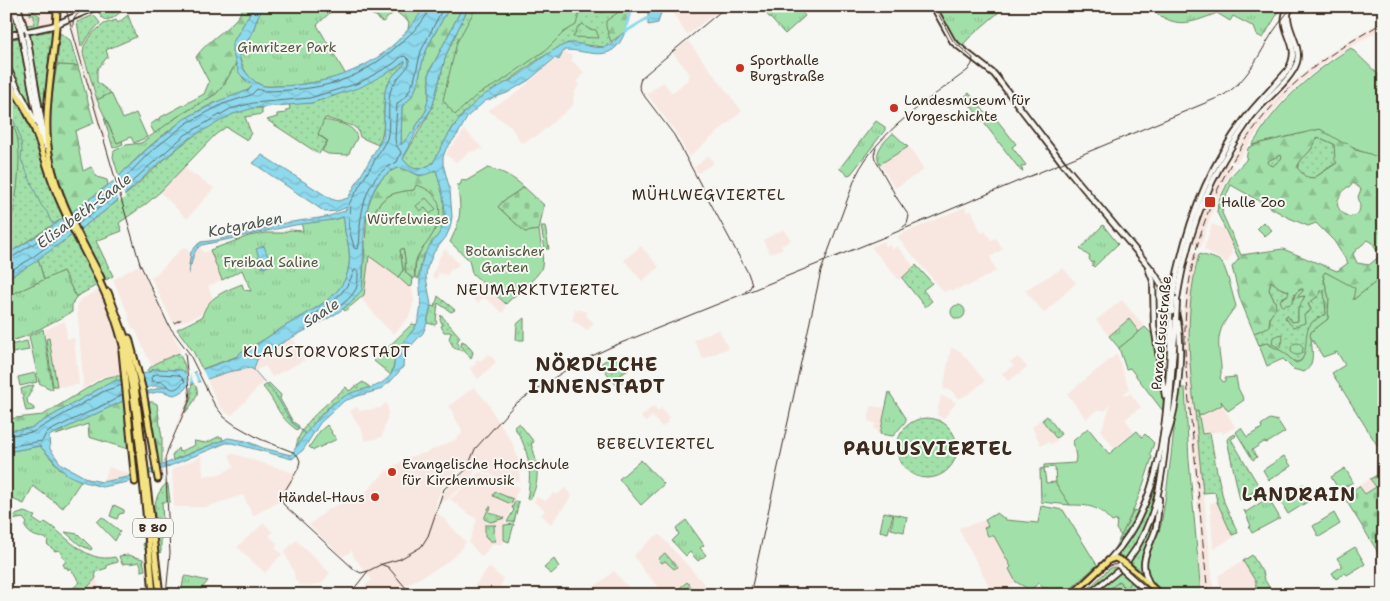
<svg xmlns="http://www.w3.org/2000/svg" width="1390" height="601" viewBox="0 0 1390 601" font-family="'Shantell Sans',sans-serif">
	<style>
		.built { fill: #f8e7e0 }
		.grass { fill: url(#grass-dots); stroke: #6e8564 }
		.forest { fill: url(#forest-firs); stroke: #6e8564; fill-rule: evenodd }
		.cemetery { fill: url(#cemetery-stones); stroke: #6e8564 }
		.park { fill: url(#park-tufts); stroke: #6e8564 }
		.garden { fill: #a2e0a9; stroke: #6e8564 }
		.water { fill: url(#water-waves); stroke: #6c939a; fill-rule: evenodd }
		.pier { fill: #f6f6f2 }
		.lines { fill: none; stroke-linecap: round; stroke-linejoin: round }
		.shore { stroke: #5c7071; stroke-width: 1 }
		.stream { stroke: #6c939a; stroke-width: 1 }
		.canal { stroke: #8dd9ed; stroke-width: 3 }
		.secondary-casing { stroke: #3b2a1e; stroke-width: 8 }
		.primary-casing { stroke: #3b2a1e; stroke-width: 9 }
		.secondary { stroke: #f6f6f2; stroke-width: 4.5 }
		.primary { stroke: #f4e382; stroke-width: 5 }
		.tram { stroke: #3b2a1e; stroke-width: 1 }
		.rail { stroke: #3b2a1e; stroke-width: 1; stroke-dasharray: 8 4; stroke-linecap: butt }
		.secondary-bridge-casing { stroke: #3b2a1e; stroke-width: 8; stroke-linecap: butt }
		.primary-bridge-casing { stroke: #3b2a1e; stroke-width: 9; stroke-linecap: butt }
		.secondary-bridge { stroke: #f6f6f2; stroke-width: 4.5 }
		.primary-bridge { stroke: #f4e382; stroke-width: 5 }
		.poi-dot { fill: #c8321e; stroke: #f6f6f2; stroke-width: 2 }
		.labels { text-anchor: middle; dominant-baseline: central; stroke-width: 4; stroke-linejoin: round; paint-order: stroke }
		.shield { fill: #f6f6f2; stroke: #73675e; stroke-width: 1 }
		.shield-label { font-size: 12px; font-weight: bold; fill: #3b2a1e }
		.park-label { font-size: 14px; fill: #555841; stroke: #f6f6f2 }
		.poi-label { font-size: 14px; fill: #3b2a1e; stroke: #f6f6f2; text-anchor: start }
		.street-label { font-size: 14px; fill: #3b2a1e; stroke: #f6f6f2 }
		.neighbourhood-label { font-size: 15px; letter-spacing: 1px; fill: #3b2a1e; stroke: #f6f6f2 }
		.water-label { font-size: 15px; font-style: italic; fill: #505652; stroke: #f6f6f2 }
		.district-label { font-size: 19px; font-weight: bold; letter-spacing: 1px; fill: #3b2a1e; stroke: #f6f6f2 }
	</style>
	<defs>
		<pattern id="grass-dots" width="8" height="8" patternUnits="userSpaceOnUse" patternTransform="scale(1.25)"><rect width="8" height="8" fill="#a2e0a9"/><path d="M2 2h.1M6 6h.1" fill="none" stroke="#8cc091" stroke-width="1.8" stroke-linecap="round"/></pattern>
		<pattern id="forest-firs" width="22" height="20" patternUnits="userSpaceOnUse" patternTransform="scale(1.25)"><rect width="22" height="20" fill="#a2e0a9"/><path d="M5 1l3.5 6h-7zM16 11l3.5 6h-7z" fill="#8cc091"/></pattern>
		<pattern id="cemetery-stones" width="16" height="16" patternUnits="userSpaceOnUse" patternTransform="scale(1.25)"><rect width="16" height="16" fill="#a2e0a9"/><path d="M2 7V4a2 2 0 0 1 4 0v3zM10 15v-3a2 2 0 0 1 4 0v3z" fill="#8cc091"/></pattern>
		<pattern id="park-tufts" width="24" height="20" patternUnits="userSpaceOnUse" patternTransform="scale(1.25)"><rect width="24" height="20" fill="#a2e0a9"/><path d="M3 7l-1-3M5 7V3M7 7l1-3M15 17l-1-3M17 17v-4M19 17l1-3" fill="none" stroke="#8cc091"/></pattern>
		<pattern id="water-waves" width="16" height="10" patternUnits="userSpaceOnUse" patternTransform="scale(1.25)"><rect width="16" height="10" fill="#8dd9ed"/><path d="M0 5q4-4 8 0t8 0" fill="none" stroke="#7bbacb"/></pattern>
	</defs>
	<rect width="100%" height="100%" fill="#f6f6f2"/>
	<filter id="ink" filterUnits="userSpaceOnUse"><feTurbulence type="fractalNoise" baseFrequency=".02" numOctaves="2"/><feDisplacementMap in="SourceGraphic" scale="10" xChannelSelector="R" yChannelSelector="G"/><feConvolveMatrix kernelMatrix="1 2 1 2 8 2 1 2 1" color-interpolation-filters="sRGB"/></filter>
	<g filter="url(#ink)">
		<!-- built -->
		<g class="built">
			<polygon points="21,6 56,6 54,21 45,25 28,29"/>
			<polygon points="668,6 722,6 723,7 687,35"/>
			<polygon points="1384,19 1383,28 1327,61 1292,90 1268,117 1236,163 1230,160 1247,133 1272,102 1292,83 1324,57 1380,22 1383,21"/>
			<polygon points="73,23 107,141 104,142 70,24"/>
			<polygon points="688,41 742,111 689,157 675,131 647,94 663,82 672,93 689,79 688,76 690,74 673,53"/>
			<polygon points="564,51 572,56 572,61 584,72 577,81 579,85 574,93 573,105 537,136 521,143 511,127 488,110 512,96 525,86 555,58 559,61"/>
			<polygon points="465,130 483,149 470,152 456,162 446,155 448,150"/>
			<polygon points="908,147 912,150 924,170 895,188 880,164"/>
			<polygon points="708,155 714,163 698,173 694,167 700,163"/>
			<polygon points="1226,161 1234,167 1218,198 1207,226 1201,247 1196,245 1192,243 1206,203"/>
			<polygon points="183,167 214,188 187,219 160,192"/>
			<polygon points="965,207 967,212 972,211 981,233 985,231 991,240 996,238 1003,249 990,257 996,271 967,287 965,286 952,291 950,289 944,292 898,238 899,235"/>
			<polygon points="1212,224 1224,229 1232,246 1232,255 1227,263 1204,249"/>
			<polygon points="784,229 791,240 781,246 783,248 770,254 763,240"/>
			<polygon points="884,241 886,246 890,245 892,250 897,246 914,267 899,280 871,247"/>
			<polygon points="199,245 204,253 210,250 222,280 208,286 213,299 200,315 174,325 151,277 159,272 178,252 185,247 192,254"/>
			<polygon points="641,246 659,267 642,281 624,260"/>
			<polygon points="445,249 459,264 453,270 451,269 447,275 439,273 436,279 433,277 433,274 440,256"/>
			<polygon points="1192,252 1199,254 1190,300 1196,419 1214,595 1202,595 1199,559 1200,533 1184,370 1183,314"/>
			<polygon points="369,255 412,288 414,301 409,317 394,334 382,323 361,298 364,295"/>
			<polygon points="139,265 181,351 158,362 152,367 135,329 133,329 128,318 129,316 113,280"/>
			<polygon points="1063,268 1076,283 1044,313 1025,290"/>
			<polygon points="480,281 506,304 503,313 484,297 478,303 468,294"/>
			<polygon points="99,290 107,308 116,336 123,375 103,376 82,389 83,380 77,306 80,300"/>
			<polygon points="1122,300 1145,327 1139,332 1129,320 1109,336 1096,320"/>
			<polygon points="575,309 587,312 586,316 594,323 587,330 578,323 572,322"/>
			<polygon points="65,321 67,339 74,338 79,385 54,387 45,330"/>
			<polygon points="719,329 728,348 703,359 694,340"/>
			<polygon points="293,338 305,360 272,377 265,366 255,371 264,381 232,415 226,413 218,403 207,380 228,372 250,367 254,370 256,361 260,357 274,347"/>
			<polygon points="951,348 960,351 985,381 970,393 958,399 952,391 943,389"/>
			<polygon points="489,354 496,362 478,379 470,368 476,364 475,361 478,359 480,361"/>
			<polygon points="1117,354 1129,389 1124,393 1126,396 1130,393 1141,407 1125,419 1134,432 1114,448 1101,431 1111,404 1106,410 1097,410 1086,419 1067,394"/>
			<polygon points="1018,357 1027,367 1009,381 1007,380 1002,373 1013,366 1010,362"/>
			<polygon points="188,387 191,387 190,401 177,428 175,427 188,399"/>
			<polygon points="474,387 490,406 493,413 513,444 518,459 520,482 502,479 478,469 478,467 471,463 467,464 443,486 437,499 435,510 466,542 459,552 442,566 402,587 409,595 372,595 365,585 372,580 354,557 352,551 344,556 342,556 309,525 330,508 364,494 384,473 394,466 412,456 425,453 455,440 462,433 461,428 453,415 454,413 449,406"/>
			<polygon points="941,396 951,399 956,403 943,419 938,416 937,413"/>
			<polygon points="386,403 388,407 388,414 382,436 380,438 364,441 363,433 350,411 357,407 360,411 380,408"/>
			<polygon points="1222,405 1235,427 1223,434 1222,431 1202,434 1199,417"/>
			<polygon points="653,406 658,411 661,408 669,418 667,420 668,422 662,427 652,416 646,422 641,417"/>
			<polygon points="871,406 885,408 880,434 877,433 877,430 874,429 875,423 868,421"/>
			<polygon points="1041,419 1057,440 1050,445 1049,442 1041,445 1032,427"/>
			<polygon points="231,453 297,474 280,501 253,516 243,495 206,507 174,507 172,469 202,456 203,476 219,474 234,467 229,455"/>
			<polygon points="471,465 476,469 469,481 444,502 442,501 444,492 447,488 464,473"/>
			<polygon points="109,467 120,471 128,472 129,477 102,482"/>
			<polygon points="479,472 520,487 514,498 513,505 508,518 504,525 503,544 492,544 482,557 469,543 477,519 466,512 450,499 468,484"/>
			<polygon points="1370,479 1376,487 1365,495 1359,486"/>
			<polygon points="565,488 572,496 551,524 541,515 545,510 534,502 536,497 546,501 552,494 554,493 557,495"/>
			<polygon points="1217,502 1234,537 1213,549 1210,503"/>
			<polygon points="985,520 988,526 985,528 991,537 994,536 1012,568 1009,569 1016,582 1003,590 991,593 988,584 966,542 965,542 959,528"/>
			<polygon points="264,523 273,532 269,536 278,544 275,548 282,554 265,573 237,547"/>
			<polygon points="659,535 661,536 714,595 650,595 659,587 644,571 634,556 635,554 654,537"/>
			<polygon points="296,540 330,573 322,583 309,586 300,585 295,580 294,572 284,552"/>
			<polygon points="1243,561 1256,582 1255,595 1221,595 1218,576"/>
			<polygon points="1115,563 1117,566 1110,569 1082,595 1078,595 1107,567"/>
			<polygon points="489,567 503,579 498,595 468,595"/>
			<polygon points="614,571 635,595 595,595 591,590"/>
			<polygon points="96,578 102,595 81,595"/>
		</g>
		<!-- grass -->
		<g class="grass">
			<polygon points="110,6 128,6 113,18 106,20 102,18 98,12"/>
			<path d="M469 6H642L630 12 625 32 604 47 568 43 539 59 464 113 453 127 433 163C419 171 413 172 403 159L432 108 446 55Z"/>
			<polygon points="30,9 40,16 38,27 28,29 27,25 34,24 34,15 30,15"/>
			<polygon points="94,15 100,23 91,33 81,47 77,22"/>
			<polygon points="128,15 136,37 106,50 108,56 97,70 97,82 111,93 97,100 83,53 84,46 93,33 104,24 116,20 118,23"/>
			<polygon points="50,31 54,31 46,130 29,35"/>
			<polygon points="60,33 70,40 78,66 57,65"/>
			<polygon points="19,38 33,112 6,63 6,40"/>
			<path d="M403 61H404L405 63C398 71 388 79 386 89 381 108 388 127 378 145L360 137 358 130 353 126 325 118 318 135 327 141 319 154 267 120 277 117V114L286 113V110L290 109 289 104 311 103 334 96 396 68Z"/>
			<polygon points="6,82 15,92 33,130 44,169 63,218 6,255 6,231 14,211 18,151 14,128 6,115"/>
			<path d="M254 108H262V114L245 117 251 133 247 140 226 127 215 135 160 192 146 204 119 223 122 231 96 241 113 276 106 280 80 229C96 217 113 205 129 192 163 161 206 116 254 108Z"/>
			<polygon points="104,118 105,118 117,143 122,141 123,144 113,148"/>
			<path d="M6 128C16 147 9 191 6 213Z"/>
			<path d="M1318 137 1334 144 1335 156 1337 162 1314 178 1306 177 1297 168C1300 158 1307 156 1312 148 1315 144 1315 141 1318 137Z"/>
			<polygon points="1282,155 1282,158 1273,166 1268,164 1267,161 1272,157"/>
			<polygon points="541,226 545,226 549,249 545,249"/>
			<polygon points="72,235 97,285 76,297 63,271 44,280 38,259"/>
			<polygon points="916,265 932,283 923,290 932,301 925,307 902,278"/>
			<path d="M1271 281 1282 289 1289 291 1288 295 1281 298 1294 299 1296 292 1303 289V291L1297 297 1305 296 1298 309V321L1292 322 1287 316 1285 317 1293 327 1305 314 1308 313 1311 309 1308 304 1319 295 1323 288 1324 290 1326 314C1323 316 1318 317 1315 320 1300 331 1314 353 1298 362 1291 361 1290 357 1284 353 1279 349 1273 349 1269 343L1259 345 1254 333 1264 329 1270 324V317L1275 302 1269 290Z"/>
			<polygon points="438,296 455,310 451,312 438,303 436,321 437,323 435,325 427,323 431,306 435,307"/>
			<polygon points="441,315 460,337 457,342 463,351 454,348 449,339 451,333 450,332 444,332 441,326 443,325 440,320"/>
			<polygon points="462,341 466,343 473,352 471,359 461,345"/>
			<polygon points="179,353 185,366 185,374 181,370 153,369 149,372 147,370 158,362"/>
			<polygon points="614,355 628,370 619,376 622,382 617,386 600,364"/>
			<path d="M363 382 371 388C345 394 329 403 313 425 307 432 303 441 296 447 300 422 329 403 346 387L349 391Z"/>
			<path d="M269 383 281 395 280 399 293 422 299 426 297 430C276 415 278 404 263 387Z"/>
			<path d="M194 384C203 393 192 404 185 413L191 398V386Z"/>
			<polygon points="1198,411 1202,434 1210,433 1216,467 1224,502 1238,533 1232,535 1217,502 1215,492 1203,493 1195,412"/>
			<circle cx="927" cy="448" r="30"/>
			<polygon points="1235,434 1236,436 1231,439 1260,488 1240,500 1227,440 1228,438"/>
			<polygon points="218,437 222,437 223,440 173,460 172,456 178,448 179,452 195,445 194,441 206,443"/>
			<path d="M1164 440H1166L1155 503 1141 537 1127 559 1118 554C1144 520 1157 481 1164 440Z"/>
			<path d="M167 483 168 485 170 502H162L163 523 157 524C152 510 155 493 167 483Z"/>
			<polygon points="495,492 513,499 511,504 493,496"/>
			<polygon points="489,507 491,507 489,512 505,518 491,522 484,519"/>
			<polygon points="1156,509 1155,526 1142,561 1142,573 1129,561 1144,538"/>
			<path d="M24 512 35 516 33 519 42 525 45 522C67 535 85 564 115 557L118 562 107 565V568L95 572 96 578 81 595H65L80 582 70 568 68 570 67 567 65 568 63 564 66 562 59 550 55 551 47 544 48 541 45 538C35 537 30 535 25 527L27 523 23 518 12 520 13 516Z"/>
			<polygon points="485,525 496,525 494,526 495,541 490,541 485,536"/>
			<polygon points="65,532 78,534 92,548 91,550 80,545"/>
			<polygon points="153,532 159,534 161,540 161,552 157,556 147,553 143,545 146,536"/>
			<polygon points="665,553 677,567 674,569 665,561 662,563 658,559"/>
			<polygon points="128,555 143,559 145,570 141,571 141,565 139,562 129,564 129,563 122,564 119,556"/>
			<polygon points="1252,555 1264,575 1263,577 1274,595 1255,595 1256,582 1243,561"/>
			<path d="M1115 567 1118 569C1108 577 1095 593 1082 595L1108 570 1111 568Z"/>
			<polygon points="1132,580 1149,595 1101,595 1120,581 1124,588"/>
			<polygon points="687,582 698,595 681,595 677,590"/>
		</g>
		<!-- forest -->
		<g class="forest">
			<polygon points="6,6 9,6 18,32 6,35"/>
			<path d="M245 6H254L232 44 236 63 224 85 216 94 177 117 155 134 150 125 161 117 204 94 209 82 196 57C207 41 223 33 236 19 240 15 241 10 245 6Z"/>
			<polygon points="358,6 373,8 425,6 419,18 408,29 409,22 395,11 383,22 378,20 378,17 368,13"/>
			<path d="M450 6H463L429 73V96L426 111 414 130 401 146 402 106C421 93 418 70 426 51 433 35 442 21 450 6Z"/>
			<polygon points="627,6 642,6 630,12 625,32 611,42 606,27 606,21"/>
			<path d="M57 65 78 66 94 123 75 131 83 171 91 167 97 177 107 180 108 185 72 212C47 155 46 125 57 65Z"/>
			<path d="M1320 129 1347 143 1355 150 1376 155 1384 163 1383 257 1376 282 1353 300 1337 279 1325 272 1323 276 1329 298 1328 319 1311 332C1310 344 1318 364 1304 372L1293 369 1283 359 1267 366 1259 345 1267 343C1273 348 1280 349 1286 354 1290 358 1291 360 1296 363L1301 361C1310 348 1301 330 1315 320 1318 317 1323 316 1326 314L1324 290 1322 289 1319 295 1308 304 1311 310 1304 315 1305 323 1293 327 1285 318 1287 315 1292 322 1298 321V309L1305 296 1297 297 1303 291V289H1300L1294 295 1293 300 1291 304 1282 306 1280 300 1288 295 1289 291 1280 288 1271 281 1269 290 1275 302 1276 308 1270 317 1269 326 1264 329 1254 333 1240 299 1232 267 1239 259 1217 212 1218 203 1231 176 1246 160 1248 148 1256 144ZM1318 137 1334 144 1335 160 1337 163 1314 178 1306 177 1297 168C1300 158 1307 156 1312 148 1315 144 1315 141 1318 137ZM1281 155 1282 158 1273 166 1268 164 1267 161ZM1353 183 1361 189 1358 197C1361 206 1362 216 1349 217 1332 208 1336 199 1347 187H1350ZM1231 185 1287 217 1308 226 1316 223 1334 241 1348 263 1337 271 1283 249 1241 255 1222 213 1224 200ZM1368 240 1373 243 1376 250 1381 249V255L1369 265 1357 263 1353 254 1357 249Z"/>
			<path d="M397 168 405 169 420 176 436 170 444 199V220L440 233 423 256 418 279 415 277 416 258 437 227 414 190C387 195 385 193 371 217L367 210C372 192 379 176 397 168Z"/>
			<polygon points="403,248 405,258 406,273 413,279 412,286 409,287 398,277 403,270 400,250"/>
			<polygon points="38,259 44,280 6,297 6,279"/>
			<polygon points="114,376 123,376 123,379 102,387 31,428 6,431 6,419 43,415 104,378"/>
			<polygon points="125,400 131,450 89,437 88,424 56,435 55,433"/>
			<polygon points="148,402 153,402 157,404 162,439 162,464 158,466"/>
			<polygon points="1134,510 1138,511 1122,540 1114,549"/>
			<polygon points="1120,571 1132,580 1125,589 1120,581 1101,595 1091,595"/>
		</g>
		<!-- cemetery -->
		<g class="cemetery">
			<polygon points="524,187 544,205 539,230 525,232 498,207 503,201"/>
			<polygon points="1384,471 1384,562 1344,497 1359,486 1365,494 1376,487 1370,479"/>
		</g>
		<!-- park -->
		<g class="park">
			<path d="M265 6H337L317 25 346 75C322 81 301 86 277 86 272 86 265 87 261 85 248 79 242 68 239 55L253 31 258 16Z"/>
			<polygon points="764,6 797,6 805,16 785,34 761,8"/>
			<polygon points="934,6 1006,6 970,37 960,48 953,41"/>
			<path d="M1147 6H1282L1263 38 1257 35 1254 27 1233 16 1230 21 1217 13C1187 25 1174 29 1147 6Z"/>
			<polygon points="583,24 588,29 596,30 599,38 573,37 578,27"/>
			<path d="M236 63 243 78 252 86C247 94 223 99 214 103 177 120 147 147 119 176L113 157 114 151 126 145 141 143 177 117 216 94 224 85Z"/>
			<polygon points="876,121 885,127 885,130 851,174 848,175 840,169 840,168"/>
			<path d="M892 134H894L908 147 880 164C873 152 883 143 892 134Z"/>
			<path d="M416 185C446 193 444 218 429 240 425 246 418 253 416 260 414 266 415 273 414 279L406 273 405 258 403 248 400 250 403 270 398 277 369 256 364 295 345 311 343 309 354 300 363 278 367 210 371 217C384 195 389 193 414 190Z"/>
			<path d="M343 217C345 222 344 227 345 232 362 287 328 301 287 325 272 334 257 345 241 352L238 356 202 369 193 351 177 329 202 317C207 297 225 291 242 284L244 290 251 291 242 270 222 280 210 250 249 236 265 233H281L290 230 303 231 301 222 332 220Z"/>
			<polygon points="1103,225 1118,244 1094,267 1092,265 1094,262 1092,263 1089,259 1090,257 1080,249"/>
			<polygon points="63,271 76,297 72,304 72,312 24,337 11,341 6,331 6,297"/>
			<circle cx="958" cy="312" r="7"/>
			<polygon points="524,318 524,340 516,340 517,324"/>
			<polygon points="1129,319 1139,332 1119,348 1109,336"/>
			<polygon points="412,324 417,325 398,349 391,375 374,361"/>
			<polygon points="43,329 53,390 39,383 29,336"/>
			<polygon points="1282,334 1283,339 1280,348 1272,344 1273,337"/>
			<polygon points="35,373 37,382 20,386 18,377"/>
			<polygon points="34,385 27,399 28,404 34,408 34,410 26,411 21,389"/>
			<polygon points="889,392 906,418 906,421 893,436 880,434"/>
			<polygon points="1047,416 1061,434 1056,438 1042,420"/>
			<path d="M519 423 534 442 531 444C538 461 541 485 529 500L527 499C532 474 530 449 514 427Z"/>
			<polygon points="40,446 61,470 81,481 63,508 33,486 24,504 10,498 6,483 6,452"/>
			<polygon points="641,460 664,484 641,505 619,479"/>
			<polygon points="1044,468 1046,483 1056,482 1070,505 1041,502 1040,469"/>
			<polygon points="1345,468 1353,482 1339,490 1331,477"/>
			<polygon points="1268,498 1280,518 1252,533 1249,527 1251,526 1244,510 1246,512"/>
			<polygon points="515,501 519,502 514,522 507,522 514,510 512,508"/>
			<polygon points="102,517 120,531 115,541 97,522"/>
			<polygon points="686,520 704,545 700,548 706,555 698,561 690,552 686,556 672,541 679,534 676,529"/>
			<polygon points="514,524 509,542 504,540 504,525"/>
			<polygon points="186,576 208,581 196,595 184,595 182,588 184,577"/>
		</g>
		<!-- garden -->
		<g class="garden">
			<polygon points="477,6 576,6 580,9 576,25 564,32 547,49 499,83 478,94 455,115 443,100 457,42"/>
			<path d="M1351 48 1384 80V163C1372 150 1359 155 1347 143H1343L1320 129 1252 145C1259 135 1264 125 1272 116 1292 90 1323 65 1351 48Z"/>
			<polygon points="111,93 123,119 136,113 147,137 134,143 131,137 117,143 97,100"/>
			<polygon points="969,93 993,122 997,120 1016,144 1012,147 1026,165 1021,167 1023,171 1021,171 964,97"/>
			<path d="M6 115C11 122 15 128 17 136 22 156 17 213 6 231L11 146 9 134 6 128Z"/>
			<path d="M324 120C336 123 354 123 357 138L348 155 328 154 322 151 328 141 318 134Z"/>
			<path d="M488 168C502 171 513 177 524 187L503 201 498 207 525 232 539 230C540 240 544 257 542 266 540 277 515 294 506 304L472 273 469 260 450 242C461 220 462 209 457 185H460L462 180 466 181Z"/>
			<polygon points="426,198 436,209 430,214 425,208 420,211 416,206"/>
			<polygon points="1263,222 1272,230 1265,236 1257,228"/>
			<polygon points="1384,243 1384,456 1332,373 1345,365 1337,352 1323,357 1310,336 1311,332 1328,319 1329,298 1323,275 1325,272 1355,288 1353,300 1376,282 1383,257"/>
			<path d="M1199 254C1206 256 1218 258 1222 263 1227 270 1233 297 1236 306 1221 325 1216 334 1220 358 1221 365 1222 372 1220 378L1223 382 1225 381V378L1236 377 1238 388 1244 400 1228 411 1221 401 1222 405 1199 416 1198 411 1195 412C1188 357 1185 309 1199 254Z"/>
			<polygon points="1145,327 1153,335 1163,393 1163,411 1130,368 1126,369 1119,348"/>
			<polygon points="49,338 57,386 53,386 46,339"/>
			<polygon points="27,341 29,350 12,353 10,345"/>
			<circle cx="1297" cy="349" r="6"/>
			<path d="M1178 388H1185L1189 460 1201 595H1167C1159 588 1148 579 1147 568 1146 553 1158 539 1161 525 1169 479 1174 433 1178 388Z"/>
			<polygon points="1270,419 1278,421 1285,432 1267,443 1264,442 1252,450 1257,457 1253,460 1236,432 1241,428 1247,437 1262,428 1261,425"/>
			<polygon points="327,425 332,432 331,433 337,439 314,450 309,447 320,431"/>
			<path d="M1088 428 1109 454 1137 431 1142 437 1145 434 1154 443 1150 454 1152 457C1144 485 1134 510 1121 536L1116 529 1117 520 1112 522C1098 506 1090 505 1070 505L1056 484 1055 467 1044 468V465L1075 463 1076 457 1073 441Z"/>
			<polygon points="1284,456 1291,466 1269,480 1263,470"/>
			<polygon points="1303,484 1312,499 1288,514 1279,499"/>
			<polygon points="114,505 124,510 124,513 119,514 117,519 110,516"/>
			<polygon points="1041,506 1063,510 1097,565 1064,595 1048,595 1048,588 1043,588 1039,583 1030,590 1016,582 1009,569 1011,567 994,536 988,536 984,528 988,526 985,520 997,513 1006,520 1038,523"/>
			<polygon points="884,512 893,514 888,533 880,531"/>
			<polygon points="1334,513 1340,524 1319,537 1313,526"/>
			<polygon points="894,514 907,517 904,532 891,529"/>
			<polygon points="1355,547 1365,564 1347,575 1345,573 1336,579 1332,573 1342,566 1337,558"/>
			<polygon points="554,559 559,567 551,574 544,568"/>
		</g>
		<!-- water -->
		<g class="water">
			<path d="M254 6H265L258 16 253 31 239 55C240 58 240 63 242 66 245 74 257 85 264 86 269 87 275 86 280 86 314 85 346 77 375 59 395 46 413 26 425 6H450C442 21 433 35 426 51 418 70 421 93 402 106L401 145 414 130 427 109 426 107 429 96V73L463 6H469L446 55 432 108 416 132 403 159C413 172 419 171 433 163 445 139 458 116 479 99 491 89 506 84 519 75 534 65 548 51 566 44 578 40 592 50 604 47 617 44 617 35 625 32 612 66 591 50 564 50L559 60 555 58 529 80 507 93 485 101 468 116 458 134 446 149 443 157V164L450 190 452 217 450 228 446 237 434 252 427 268 426 277 431 305 427 323 423 333 404 353 403 367 391 381 379 390 358 396 344 401 320 423 303 450 292 459 232 443H226L133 481 102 487 81 481 66 474 40 446 6 452V431L31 428 102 387 112 382 150 372 153 369 182 370 187 375 237 357 241 352C257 345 272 334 287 325 328 301 362 287 345 232 344 227 345 222 343 217L333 220 295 225 202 245C194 249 193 257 191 265H189L191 252 198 244 201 242 217 240 285 223 326 217 345 211 347 207 338 211 325 212 253 163 262 155 331 199 338 201 348 198 383 137 385 90 392 77 405 63V61L396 68 361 87 311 103 254 108 233 114 188 139 150 171 128 192 102 213 32 264 6 279V255L53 226 115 180 146 150 184 119 221 100 249 90 252 86 239 73 232 51V44ZM397 168C416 169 415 182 436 170 440 184 445 200 445 215 443 237 429 241 423 258 415 279 425 300 418 321 414 333 403 339 398 349 393 357 396 370 389 377 376 390 366 387 351 393 327 403 305 433 291 455L263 448 246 441 228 438 138 475 102 482 88 479 61 464 50 449 49 436 125 400 161 391 174 395 184 391 187 386 228 372 250 368 254 370C254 367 256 363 257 360 262 351 324 322 337 313 347 307 354 299 362 290 366 253 355 185 397 168ZM153 386H167L131 396H122Z"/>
			<polygon points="648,6 663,6 658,23 648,25"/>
			<polygon points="264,246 271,265 263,268 256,249"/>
		</g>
		<!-- pier -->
		<g class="pier">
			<polygon points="118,173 125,198 119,202 113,179"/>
			<polygon points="201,367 208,381 201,383 195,369"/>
			<polygon points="193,371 199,384 195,386 190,374 191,387 188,387 186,373"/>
		</g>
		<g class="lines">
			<!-- shore -->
			<g class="shore">
				<path d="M74 217 119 184 149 153 187 123 223 104 251 95 257 89 263 91C327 90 360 82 407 37 416 29 428 18 429 6"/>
				<path d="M78 224 124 189 147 168 185 135 230 109 253 103 310 98 359 83 393 64 401 57 405 56 409 60V65C404 72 396 79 392 87 386 99 391 124 387 139L349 204C351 212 348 220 349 228 350 235 353 241 354 248L358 249C360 242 360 234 360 226 363 199 370 173 397 162L401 152 396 145 395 139 397 104 407 95 414 81 421 51 444 6"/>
				<polyline points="6,259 11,258 66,223"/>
				<path d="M356 270 358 272C358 277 358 284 356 289 348 304 327 314 313 321H310V317C330 305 346 294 354 271Z"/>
				<polyline points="6,273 29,260 69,230"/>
				<path d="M156 374 179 375 185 381C174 392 173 391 163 382L152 381 151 378Z"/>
				<polyline points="6,436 33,432 104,391 122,385"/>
				<polyline points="6,447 42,441 47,432 112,401 123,394"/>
			</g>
			<!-- stream -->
			<g class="stream">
				<polyline points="6,109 12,117 19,133 22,149 21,159 37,196 41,205 47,212 51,222 56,224"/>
				<polyline points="189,274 190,264"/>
				<polyline points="254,370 275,394 292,423 306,434"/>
			</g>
			<!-- canal -->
			<g class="canal">
				<polyline points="625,32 630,12 642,6"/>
				<polyline points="625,32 648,18"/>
			</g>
			<!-- secondary casing -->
			<g class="secondary-casing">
				<g id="secondary">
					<polyline points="13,6 21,31"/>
					<polyline points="18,6 25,30"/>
					<polyline points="933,6 953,42 994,74 1065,166 1153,271 1172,302"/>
					<polyline points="6,36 52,26 99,6"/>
					<polyline points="27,36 46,147"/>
					<polyline points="22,37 42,143"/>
					<polyline points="6,65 35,121"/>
					<polyline points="1148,268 1153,281 1154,326 1165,396"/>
					<path d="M1173 295C1184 231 1205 172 1244 120 1257 103 1273 88 1287 71 1305 44 1275 31 1288 8"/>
					<path d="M1177 299C1188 229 1209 176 1251 117 1263 101 1292 80 1297 62 1301 46 1289 33 1288 18V13L1292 6"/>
					<path d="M1167 437C1178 405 1184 349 1177 317"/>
					<path d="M1109 560C1171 495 1167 395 1172 312"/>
					<path d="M1128 560C1159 520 1163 470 1168 422 1171 389 1173 355 1176 322"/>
					<polyline points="1123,570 1151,595"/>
					<path d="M1149 583C1138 561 1148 551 1155 531 1158 521 1158 510 1159 499"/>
					<polyline points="1088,595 1119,570"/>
				</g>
			</g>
			<!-- primary casing -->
			<g class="primary-casing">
				<g id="primary">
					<path d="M57 6C57 55 40 111 50 159 57 200 82 240 101 278"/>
					<path d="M6 81C36 113 41 155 57 194 75 239 104 281 118 328 130 366 135 405 139 444 145 494 149 544 153 595"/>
					<polyline points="108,292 125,337 135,385 160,595"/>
					<polyline points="129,338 143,391 158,479"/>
					<polyline points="122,351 135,482"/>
					<polyline points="1127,565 1161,595"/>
					<polyline points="1072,595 1109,560 1115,558 1123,562"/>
				</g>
			</g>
			<!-- secondary -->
			<use href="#secondary" class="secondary"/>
			<!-- primary -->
			<use href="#primary" class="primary"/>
			<!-- tram -->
			<g class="tram">
				<polyline points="65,6 140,264 169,326 189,353 214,404 224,417 235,425 260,439 293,452 298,456 300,461 298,469 283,494 282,499 284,505 355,570 361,573 368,571"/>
				<polyline points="727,6 641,78 639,86 642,93 674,135 748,273 752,284 750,288 745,292"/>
				<path d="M73 27C72 14 81 12 91 6"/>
				<polyline points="876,148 874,155 875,159 897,198"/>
				<polyline points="894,194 909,216 907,224 903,227"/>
				<polyline points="380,564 388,567 412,595"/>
				<polyline points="166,595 170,553 165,459 168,449 190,399 185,353"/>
				<path d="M349 595 368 571 382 564 400 559 421 547 428 536 444 489 467 469 475 449 515 404 575 364 611 347 887 236 1222 96C1247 82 1258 56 1273 32 1279 23 1286 15 1292 6"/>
				<path d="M750 595 821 271 856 176C877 132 930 99 968 70L972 64 973 58 953 41 934 6"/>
				<path d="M1079 595C1089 586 1099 573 1110 566 1123 558 1147 586 1157 595"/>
			</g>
			<!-- rail -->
			<g class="rail">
				<polyline points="174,323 182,319"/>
				<path d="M1208 595C1203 546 1199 497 1194 448 1190 408 1184 367 1185 327 1188 232 1230 139 1302 77 1327 55 1355 39 1384 22"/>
			</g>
			<!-- secondary-bridge casing -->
			<g class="secondary-bridge-casing">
				<g id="secondary-bridge">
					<polyline points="21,31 22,37"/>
					<polyline points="1172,312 1173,295"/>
					<polyline points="1176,320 1177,299"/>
					<polyline points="1119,566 1123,570"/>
				</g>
			</g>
			<!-- primary-bridge casing -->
			<g class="primary-bridge-casing">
				<polyline id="primary-bridge" points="1123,562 1127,565"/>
			</g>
			<!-- secondary-bridge -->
			<use href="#secondary-bridge" class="secondary-bridge"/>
			<!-- primary-bridge -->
			<use href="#primary-bridge" class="primary-bridge"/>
		</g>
	</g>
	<!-- markers -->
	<g class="poi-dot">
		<circle cx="740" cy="68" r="5"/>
		<circle cx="894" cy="108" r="5"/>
		<rect x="1204" y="196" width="12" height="12" rx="2.5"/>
		<circle cx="392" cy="472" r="5"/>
		<circle cx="375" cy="497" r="5"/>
	</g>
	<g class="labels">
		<!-- shield labels -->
		<rect class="shield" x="133" y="518.5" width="40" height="19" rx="4"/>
		<g class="shield-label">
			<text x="153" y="528">B 80</text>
		</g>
		<!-- park labels -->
		<g class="park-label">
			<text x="287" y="47">Gimritzer Park</text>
			<text x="408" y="219">Würfelwiese</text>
			<text x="505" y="251">Botanischer<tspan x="505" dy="16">Garten</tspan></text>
			<text x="271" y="262">Freibad Saline</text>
		</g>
		<!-- poi labels -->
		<g class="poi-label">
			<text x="750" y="60">Sporthalle<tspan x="750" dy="16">Burgstraße</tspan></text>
			<text x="904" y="100">Landesmuseum für<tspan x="904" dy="16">Vorgeschichte</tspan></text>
			<text x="1221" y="202">Halle Zoo</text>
			<text x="402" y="464">Evangelische Hochschule<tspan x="402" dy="16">für Kirchenmusik</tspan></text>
			<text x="365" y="497" text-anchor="end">Händel-Haus</text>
		</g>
		<!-- street labels -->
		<g class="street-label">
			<text transform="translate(1161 333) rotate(-85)">Paracelsusstraße</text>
		</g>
		<!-- neighbourhood labels -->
		<g class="neighbourhood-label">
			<text x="709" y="195">MÜHLWEGVIERTEL</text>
			<text x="538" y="290">NEUMARKTVIERTEL</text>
			<text x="327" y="352">KLAUSTORVORSTADT</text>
			<text x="656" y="444">BEBELVIERTEL</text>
		</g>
		<!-- water labels -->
		<g class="water-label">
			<text transform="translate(84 211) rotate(-37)">Elisabeth-Saale</text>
			<text transform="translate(245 225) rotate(-11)">Kotgraben</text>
			<text transform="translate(321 313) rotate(-33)">Saale</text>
		</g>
		<!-- district labels -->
		<g class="district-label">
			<text x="597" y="364">NÖRDLICHE<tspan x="597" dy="22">INNENSTADT</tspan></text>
			<text x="928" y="448">PAULUSVIERTEL</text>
			<text x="1299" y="494">LANDRAIN</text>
		</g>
	</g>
	<!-- margin -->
	<rect width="1390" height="601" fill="none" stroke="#f6f6f2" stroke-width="25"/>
	<rect x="12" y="12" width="1365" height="576" fill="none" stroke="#3b2a1e" stroke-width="2" filter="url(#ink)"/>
</svg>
